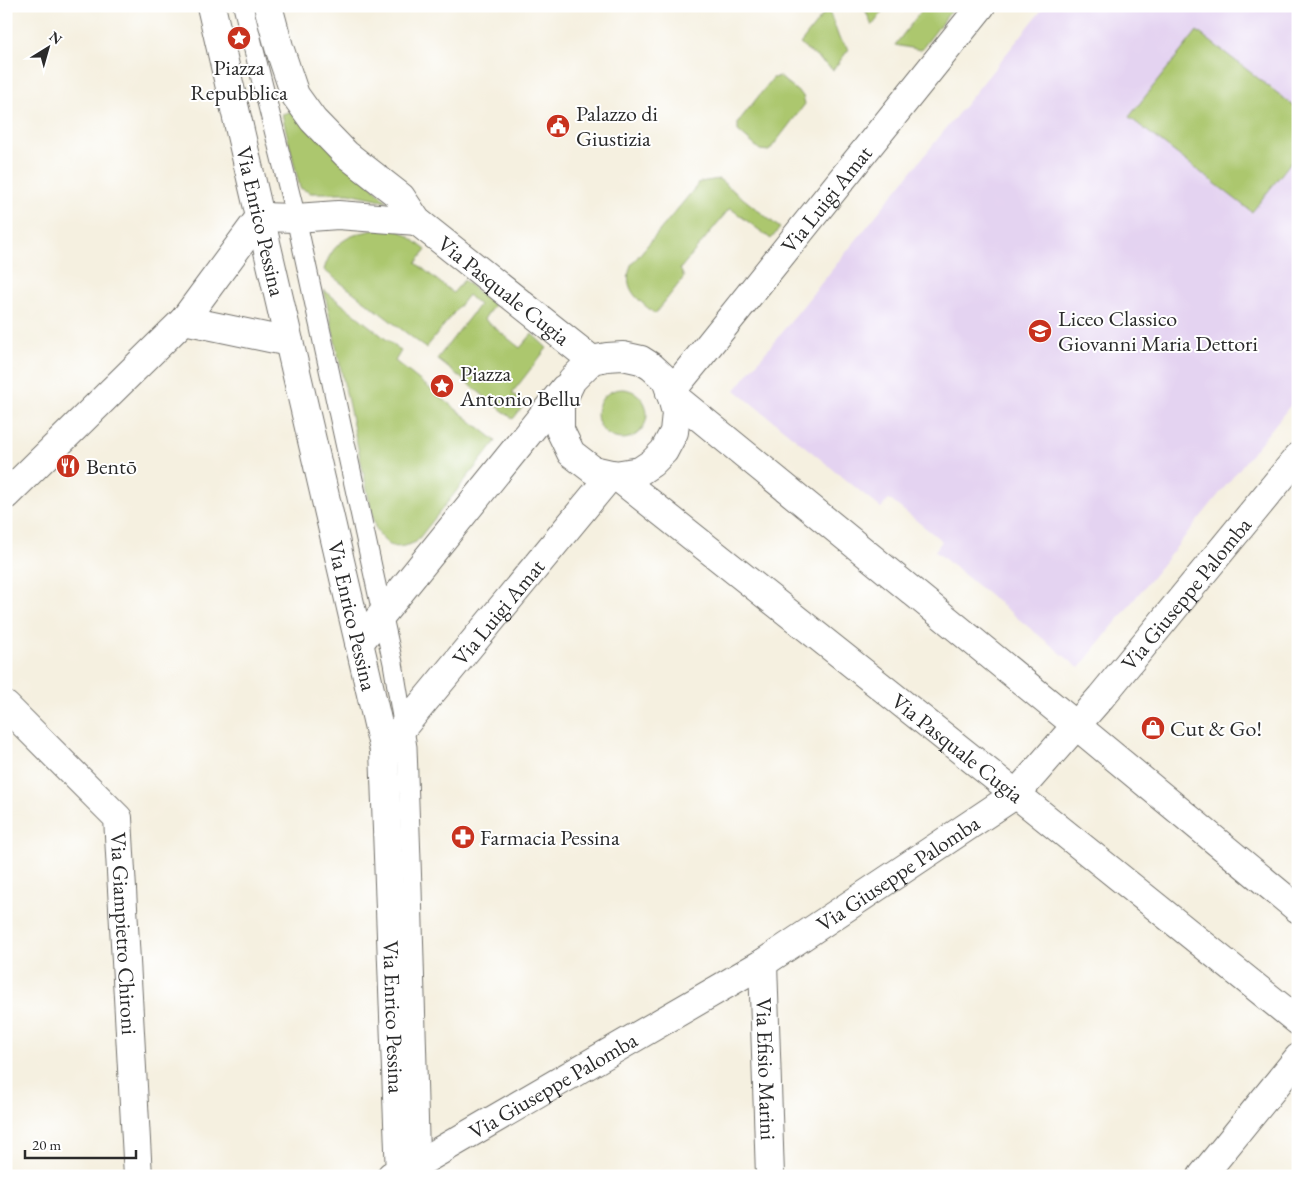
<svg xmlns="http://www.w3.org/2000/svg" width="1304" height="1182" viewBox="0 0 1304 1182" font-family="'EB Garamond',serif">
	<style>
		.built { fill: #e4d3f1 }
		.green { fill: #acc76e; stroke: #6c794c }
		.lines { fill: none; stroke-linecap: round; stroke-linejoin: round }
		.service-casing { stroke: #72706a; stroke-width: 21 }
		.minor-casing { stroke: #72706a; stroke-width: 30 }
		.tertiary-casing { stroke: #72706a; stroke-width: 30 }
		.service { stroke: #fff; stroke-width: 19 }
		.minor { stroke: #fff; stroke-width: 28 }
		.tertiary { stroke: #fff; stroke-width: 28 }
		.labels { text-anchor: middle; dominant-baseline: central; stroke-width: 4; stroke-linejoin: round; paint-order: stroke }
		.poi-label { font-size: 22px; fill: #2b2b2b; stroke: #fff; text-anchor: start }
		.street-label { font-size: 22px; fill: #2b2b2b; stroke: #fff }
	</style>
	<rect width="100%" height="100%" fill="#fff"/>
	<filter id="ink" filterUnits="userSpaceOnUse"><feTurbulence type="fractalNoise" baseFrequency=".02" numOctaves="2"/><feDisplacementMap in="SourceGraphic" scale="10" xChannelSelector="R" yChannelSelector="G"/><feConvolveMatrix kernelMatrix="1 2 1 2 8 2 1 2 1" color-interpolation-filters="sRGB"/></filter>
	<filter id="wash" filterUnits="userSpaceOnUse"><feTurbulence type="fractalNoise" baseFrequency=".0096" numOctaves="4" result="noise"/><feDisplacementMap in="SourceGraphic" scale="20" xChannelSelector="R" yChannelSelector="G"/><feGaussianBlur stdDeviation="1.12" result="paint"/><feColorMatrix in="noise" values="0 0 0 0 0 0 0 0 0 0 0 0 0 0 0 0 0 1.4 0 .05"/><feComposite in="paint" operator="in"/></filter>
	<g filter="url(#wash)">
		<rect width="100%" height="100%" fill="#f5f0e0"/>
		<!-- built -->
		<polygon class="built" points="1045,6 1298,6 1298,396 1079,668 935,551 942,541 889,499 881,508 735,390"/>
		<!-- green -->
		<g class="green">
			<polygon points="867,6 887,6 872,26 865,9"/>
			<polygon points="925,6 955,6 921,50 895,45"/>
			<polygon points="828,8 839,38 849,49 833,70 800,44"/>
			<polygon points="1197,31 1298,109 1298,153 1252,212 1129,117"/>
			<polygon points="780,77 803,96 805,104 769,151 760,150 738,131 738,122 773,78"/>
			<polygon points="293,111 387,201 349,193 311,193 300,188 282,114"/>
			<path d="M719 179 780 228 771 239 730 208 680 269 684 277 655 314C638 299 622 290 631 265L700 182Z"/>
			<path d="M393 227 407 235 426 250 416 263 453 293 464 280 494 305 484 319 520 348 532 334 547 348 512 393 525 404 513 419 437 359 479 305 468 295 426 348 324 270C334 234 361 232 393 227Z"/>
			<path d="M324 290 401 351 395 361 496 441 416 542C394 551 387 548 375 527Z"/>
			<circle cx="622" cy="414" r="25"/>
		</g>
	</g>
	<g filter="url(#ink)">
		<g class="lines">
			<!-- service casing -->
			<g class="service-casing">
				<polyline id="service" points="243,6 296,218 393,663 407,747 412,889 420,1172"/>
			</g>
			<!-- minor casing -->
			<g class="minor-casing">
				<g id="minor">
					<path id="s1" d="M268 6 279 47 295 95 313 120 346 154 401 197 417 221 592 360"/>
					<polyline points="184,320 289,342"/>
					<polygon points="623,356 641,360 652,367 666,380 671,394 676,413 674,432 664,451 652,463 640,471 615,475 593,470 571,453 560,430 560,405 572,380 592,360 607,357"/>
					<path id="s2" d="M670 393 701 355 981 6"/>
					<polyline points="671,394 1077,726 1298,909"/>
					<path id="s3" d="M615 475 1016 794 1298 1021"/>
					<polyline points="6,495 184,320 260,217 296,218 338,215 417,221"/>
					<polyline points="359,643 564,389"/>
					<path id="s4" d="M6 706 118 818 138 1176"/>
					<path id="s5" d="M384 750 612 474"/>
					<path id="s6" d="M763 963 770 1176"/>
					<path id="s7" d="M391 1176 400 1174 763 963 1016 794 1101 697 1298 457"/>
					<polyline points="1202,1176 1298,1058"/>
				</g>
			</g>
			<!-- tertiary casing -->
			<g class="tertiary-casing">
				<g id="tertiary">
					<path id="s8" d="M211 6 384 750 400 1176"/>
				</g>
			</g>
			<!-- service -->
			<use href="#service" class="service"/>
			<!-- minor -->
			<use href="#minor" class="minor"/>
			<!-- tertiary -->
			<use href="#tertiary" class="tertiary"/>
		</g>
	</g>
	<!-- icons -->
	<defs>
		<g id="sight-disc" transform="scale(1.25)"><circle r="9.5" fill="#c8321e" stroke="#fff"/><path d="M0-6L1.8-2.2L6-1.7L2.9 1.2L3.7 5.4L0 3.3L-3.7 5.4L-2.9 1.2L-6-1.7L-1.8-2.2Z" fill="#fff"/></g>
		<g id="civic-disc" transform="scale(1.25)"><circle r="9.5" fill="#c8321e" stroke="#fff"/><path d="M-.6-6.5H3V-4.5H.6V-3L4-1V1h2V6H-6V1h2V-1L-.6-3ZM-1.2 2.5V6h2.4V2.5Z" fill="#fff"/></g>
		<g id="school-disc" transform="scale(1.25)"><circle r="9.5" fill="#c8321e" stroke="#fff"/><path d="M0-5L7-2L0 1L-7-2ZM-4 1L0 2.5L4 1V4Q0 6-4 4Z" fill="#fff"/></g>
		<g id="restaurant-disc" transform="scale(1.25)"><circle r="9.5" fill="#c8321e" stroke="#fff"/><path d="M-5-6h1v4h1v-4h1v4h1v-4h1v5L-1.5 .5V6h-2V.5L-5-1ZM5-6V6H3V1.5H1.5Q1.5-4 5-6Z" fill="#fff"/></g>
		<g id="shop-disc" transform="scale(1.25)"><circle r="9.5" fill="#c8321e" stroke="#fff"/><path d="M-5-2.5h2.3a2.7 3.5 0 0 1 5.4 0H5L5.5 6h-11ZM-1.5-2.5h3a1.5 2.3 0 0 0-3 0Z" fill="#fff"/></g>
		<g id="pharmacy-disc" transform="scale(1.25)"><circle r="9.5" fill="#c8321e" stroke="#fff"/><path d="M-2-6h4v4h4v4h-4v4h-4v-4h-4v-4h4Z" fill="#fff"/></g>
	</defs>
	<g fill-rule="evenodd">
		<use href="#sight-disc" x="239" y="38"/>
		<use href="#civic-disc" x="558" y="126"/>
		<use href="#school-disc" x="1040" y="331"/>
		<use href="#sight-disc" x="442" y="386"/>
		<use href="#restaurant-disc" x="68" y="466"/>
		<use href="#shop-disc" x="1153" y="728"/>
		<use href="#pharmacy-disc" x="463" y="837"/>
	</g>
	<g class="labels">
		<!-- poi labels -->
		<g class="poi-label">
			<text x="239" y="67" text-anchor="middle">Piazza<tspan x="239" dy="25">Repubblica</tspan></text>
			<text x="576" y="113">Palazzo di<tspan x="576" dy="25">Giustizia</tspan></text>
			<text x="1058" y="318">Liceo Classico<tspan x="1058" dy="25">Giovanni Maria Dettori</tspan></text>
			<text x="460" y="373">Piazza<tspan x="460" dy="25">Antonio Bellu</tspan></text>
			<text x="86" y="466">Bentō</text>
			<text x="1170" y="728">Cut &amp; Go!</text>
			<text x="480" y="837">Farmacia Pessina</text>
		</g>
		<!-- street labels -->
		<g class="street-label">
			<text stroke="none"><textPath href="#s2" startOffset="249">Via Luigi Amat</textPath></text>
			<text stroke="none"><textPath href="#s8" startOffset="221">Via Enrico Pessina</textPath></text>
			<text stroke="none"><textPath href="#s1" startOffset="381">Via Pasquale Cugia</textPath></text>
			<text stroke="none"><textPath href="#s7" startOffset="996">Via Giuseppe Palomba</textPath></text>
			<text stroke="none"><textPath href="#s5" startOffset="179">Via Luigi Amat</textPath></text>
			<text stroke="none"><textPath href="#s8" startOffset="626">Via Enrico Pessina</textPath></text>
			<text stroke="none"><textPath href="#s3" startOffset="438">Via Pasquale Cugia</textPath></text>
			<text stroke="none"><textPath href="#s7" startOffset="591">Via Giuseppe Palomba</textPath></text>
			<text stroke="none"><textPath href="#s4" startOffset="274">Via Giampietro Chironi</textPath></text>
			<text stroke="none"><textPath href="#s8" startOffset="1031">Via Enrico Pessina</textPath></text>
			<text stroke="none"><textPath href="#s6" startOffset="106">Via Efisio Marini</textPath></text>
			<text stroke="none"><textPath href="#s7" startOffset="186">Via Giuseppe Palomba</textPath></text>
		</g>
	</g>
	<!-- margin -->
	<rect width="1304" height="1182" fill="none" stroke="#fff" stroke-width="25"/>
	<!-- north arrow -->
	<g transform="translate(48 48) rotate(37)" stroke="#ffffff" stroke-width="4" paint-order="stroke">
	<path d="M0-4L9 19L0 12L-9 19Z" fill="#2b2b2b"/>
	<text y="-8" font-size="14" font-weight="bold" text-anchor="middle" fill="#2b2b2b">N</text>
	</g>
	<!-- scale -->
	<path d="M25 1150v8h111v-8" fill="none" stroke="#2b2b2b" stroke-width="2.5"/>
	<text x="32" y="1150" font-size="15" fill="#2b2b2b" stroke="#ffffff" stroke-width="4" paint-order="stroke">20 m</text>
</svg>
